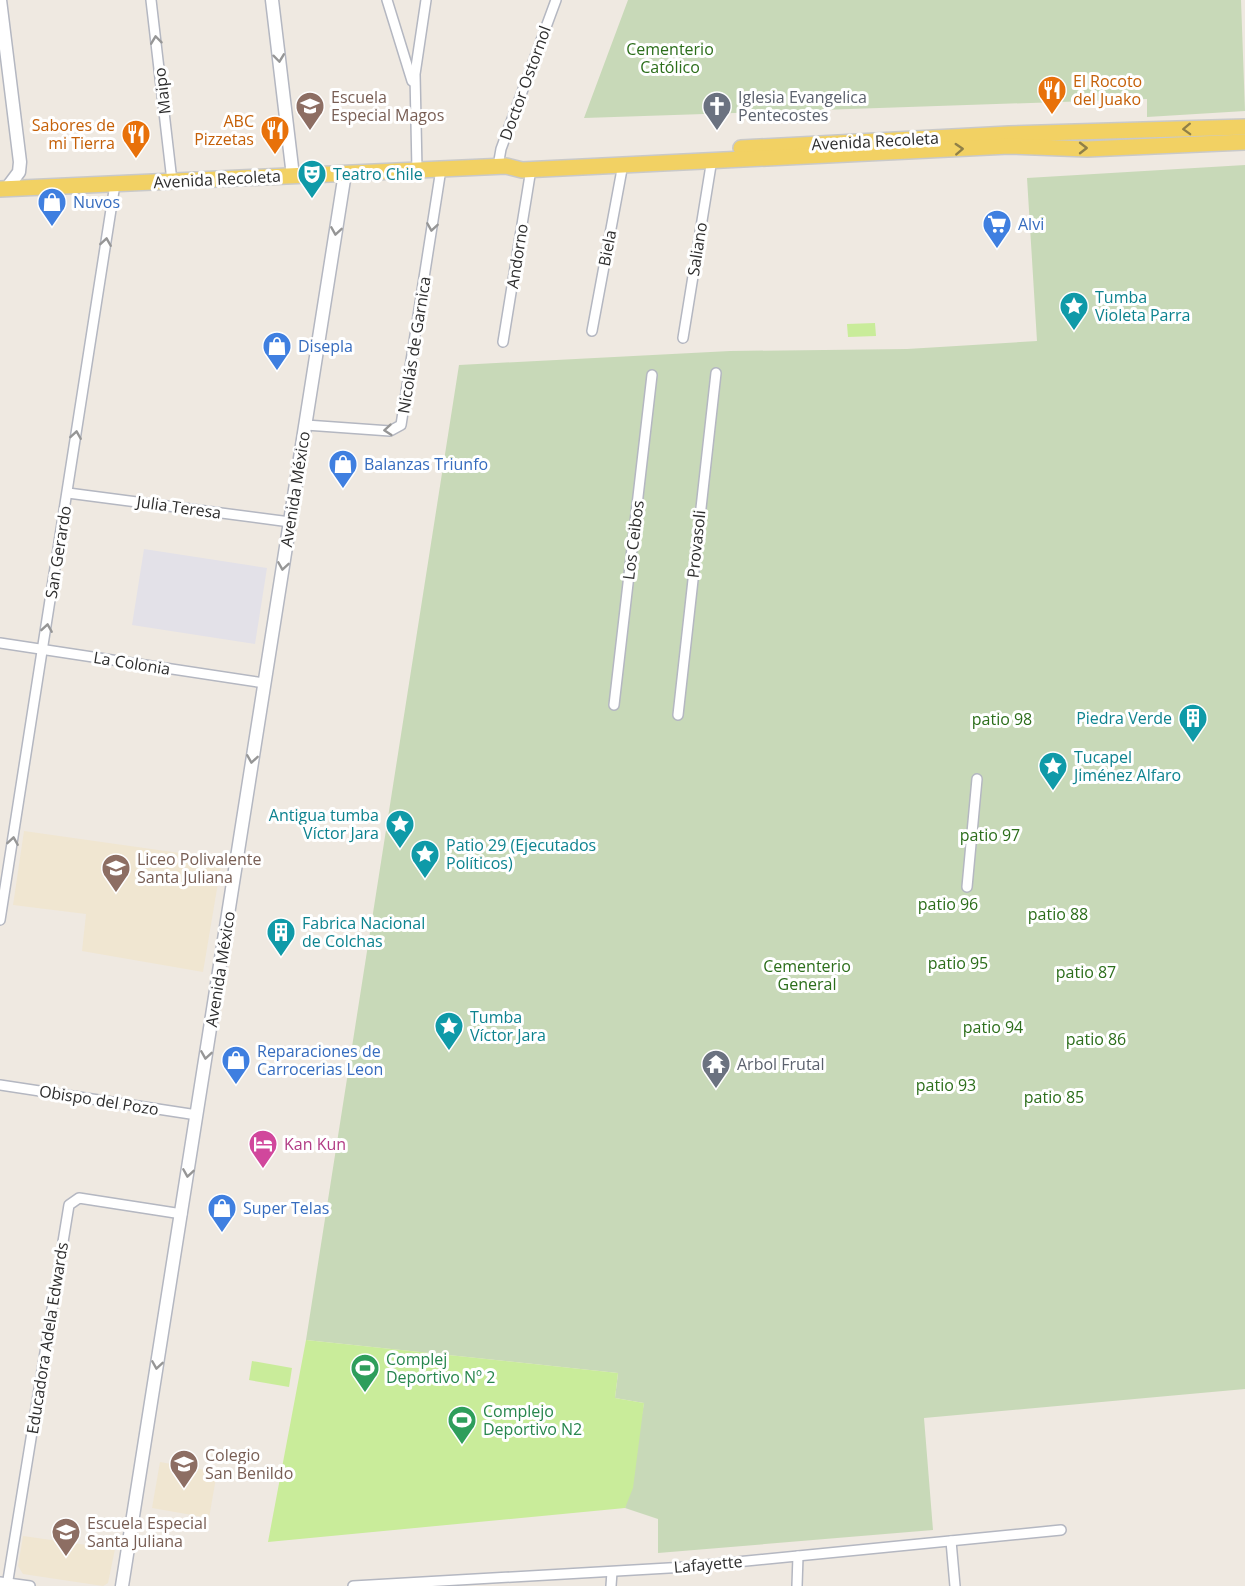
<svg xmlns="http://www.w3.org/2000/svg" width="1245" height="1586" viewBox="0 0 1245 1586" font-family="'Open Sans',sans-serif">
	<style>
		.industrial { fill: #e3e1e8 }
		.education { fill: #f0e6d1 }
		.cemetery { fill: #c8d9b8 }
		.pitch { fill: #c9ec9a }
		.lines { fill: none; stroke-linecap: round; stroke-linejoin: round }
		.minor-casing { stroke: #b4b7c1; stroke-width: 12 }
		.tertiary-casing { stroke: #b4b7c1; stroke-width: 15 }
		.primary-casing { stroke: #c9c9c9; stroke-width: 18 }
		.minor { stroke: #fff; stroke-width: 9 }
		.tertiary { stroke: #fff; stroke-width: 12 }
		.primary { stroke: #f2d163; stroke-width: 15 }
		.oneway { stroke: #969696 }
		.oneway2 { stroke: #908048 }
		.labels { text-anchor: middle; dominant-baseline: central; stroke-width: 6; stroke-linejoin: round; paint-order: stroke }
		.park-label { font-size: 16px; fill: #2c6e1b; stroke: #fff }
		.food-label { font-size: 16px; fill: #c56008; stroke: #fff; text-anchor: end }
		.street-label { font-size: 16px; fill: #2e2e2e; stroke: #fff }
		.education-label { font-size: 16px; fill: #785e54; stroke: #fff; text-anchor: start }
		.worship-label { font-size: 16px; fill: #5b616d; stroke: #fff; text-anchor: start }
		.culture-label { font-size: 16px; fill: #0d838f; stroke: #fff; text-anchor: start }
		.shop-label { font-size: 16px; fill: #366cbe; stroke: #fff; text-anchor: start }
		.hotel-label { font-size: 16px; fill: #b23c85; stroke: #fff; text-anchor: start }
		.leisure-label { font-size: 16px; fill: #27864d; stroke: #fff; text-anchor: start }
	</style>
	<rect width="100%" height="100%" fill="#efe9e1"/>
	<!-- industrial -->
	<polygon class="industrial" points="144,549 267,568 255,644 132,625"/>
	<!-- education -->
	<g class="education">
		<polygon points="24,831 222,859 203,972 82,951 86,914 13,905"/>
		<polygon points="160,1462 217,1472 209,1518 152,1508"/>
		<polygon points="23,1536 115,1549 108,1583 103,1586 23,1574 18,1566"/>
	</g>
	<!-- cemetery -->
	<g class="cemetery">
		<polygon points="628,0 1241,0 1245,111 1147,117 1147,99 584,118"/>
		<polygon points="1245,165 1245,1389 924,1418 933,1530 658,1553 658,1519 625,1508 644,1403 615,1398 618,1373 306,1340 459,365 730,351 907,349 1037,341 1027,178"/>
	</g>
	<!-- pitch -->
	<g class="pitch">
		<polygon points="875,323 876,336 848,337 847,324"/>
		<polygon points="306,1340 618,1373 615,1398 644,1403 633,1488 625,1508 268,1542"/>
		<polygon points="252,1361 292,1368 289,1387 249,1380"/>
	</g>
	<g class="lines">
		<!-- minor casing -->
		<g class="minor-casing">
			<g id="minor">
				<polyline points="151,0 172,181"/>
				<polyline points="387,0 412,81"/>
				<polyline points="498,166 501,149 556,0"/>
				<polyline points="417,170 415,74 426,0"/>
				<polyline points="592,331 623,164"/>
				<polyline points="683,338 712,159"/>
				<polyline points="503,342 531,169"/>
				<polyline points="306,425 390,431 401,425 441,169"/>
				<polyline points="68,493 290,522"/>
				<polyline points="0,643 264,683"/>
				<polyline points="614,705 652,375"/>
				<polyline points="678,715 716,373"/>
				<polyline points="967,887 977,779"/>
				<polyline points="0,920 115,184"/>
				<polyline points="0,1085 197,1115"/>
				<polyline points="951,1541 955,1586"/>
				<polyline points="0,1582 30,1586"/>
				<polyline points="7,1586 69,1205 79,1198 182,1214"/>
				<polyline points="353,1586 686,1567 1061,1530"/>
				<polyline points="611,1586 612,1572"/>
				<polyline points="797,1586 798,1556"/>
			</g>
		</g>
		<!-- tertiary casing -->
		<g class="tertiary-casing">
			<g id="tertiary">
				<polyline points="0,0 20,162 19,172 7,188"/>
				<polyline points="272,0 293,176"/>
				<polyline points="122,1586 345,173"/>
			</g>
		</g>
		<!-- primary casing -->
		<g class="primary-casing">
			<g id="primary">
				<polyline points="741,148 1009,134 1245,127"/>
				<polyline points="0,189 506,166 522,170 1009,146 1087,149 1245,142"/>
			</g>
		</g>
		<!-- minor -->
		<use href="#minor" class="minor"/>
		<!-- tertiary -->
		<use href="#tertiary" class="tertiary"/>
		<!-- primary -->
		<use href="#primary" class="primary"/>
	</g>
	<!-- one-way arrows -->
	<defs><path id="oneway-chevron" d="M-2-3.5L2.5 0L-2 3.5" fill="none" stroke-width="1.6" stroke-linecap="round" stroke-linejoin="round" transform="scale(1.5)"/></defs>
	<g class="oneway">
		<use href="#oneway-chevron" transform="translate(156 40) rotate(-97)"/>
		<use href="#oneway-chevron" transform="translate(279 58) rotate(83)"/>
		<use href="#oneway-chevron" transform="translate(432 227) rotate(99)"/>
		<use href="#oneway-chevron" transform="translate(336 231) rotate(99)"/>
		<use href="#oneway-chevron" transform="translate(106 242) rotate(-81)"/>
		<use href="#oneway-chevron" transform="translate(388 430) rotate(175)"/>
		<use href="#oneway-chevron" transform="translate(76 435) rotate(-81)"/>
		<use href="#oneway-chevron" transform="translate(283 566) rotate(99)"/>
		<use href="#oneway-chevron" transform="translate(47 628) rotate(-81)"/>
		<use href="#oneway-chevron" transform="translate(252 759) rotate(99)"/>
		<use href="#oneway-chevron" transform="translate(13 841) rotate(-81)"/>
		<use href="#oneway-chevron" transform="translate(206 1055) rotate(99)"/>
		<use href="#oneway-chevron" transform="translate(188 1173) rotate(99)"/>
		<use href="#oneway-chevron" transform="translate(157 1365) rotate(99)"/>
	</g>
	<g class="oneway2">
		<use href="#oneway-chevron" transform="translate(1187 129) rotate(178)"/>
		<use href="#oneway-chevron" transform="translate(1083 148)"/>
		<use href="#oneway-chevron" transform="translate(959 149) rotate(-3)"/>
	</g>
	<!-- icons -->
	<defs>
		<g id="restaurant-pin" transform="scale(1.5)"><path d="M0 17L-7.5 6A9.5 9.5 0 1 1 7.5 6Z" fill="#e8710a" stroke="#fff"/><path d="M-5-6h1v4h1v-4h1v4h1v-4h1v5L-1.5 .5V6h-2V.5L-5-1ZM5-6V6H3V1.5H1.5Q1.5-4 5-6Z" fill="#fff"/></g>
		<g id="school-pin" transform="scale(1.5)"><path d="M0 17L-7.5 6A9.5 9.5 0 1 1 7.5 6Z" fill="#8d6e63" stroke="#fff"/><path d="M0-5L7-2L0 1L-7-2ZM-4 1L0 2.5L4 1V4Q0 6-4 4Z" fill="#fff"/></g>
		<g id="church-pin" transform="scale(1.5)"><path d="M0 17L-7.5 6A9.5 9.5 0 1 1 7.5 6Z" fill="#6b7280" stroke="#fff"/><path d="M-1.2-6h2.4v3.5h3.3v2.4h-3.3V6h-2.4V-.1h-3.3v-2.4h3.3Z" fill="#fff"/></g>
		<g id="theatre-pin" transform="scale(1.5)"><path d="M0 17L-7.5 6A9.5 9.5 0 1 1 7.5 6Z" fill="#0f9aa8" stroke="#fff"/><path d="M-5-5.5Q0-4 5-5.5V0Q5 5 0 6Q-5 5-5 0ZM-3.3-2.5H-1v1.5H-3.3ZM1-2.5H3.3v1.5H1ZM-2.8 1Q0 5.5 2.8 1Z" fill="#fff"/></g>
		<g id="shop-pin" transform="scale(1.5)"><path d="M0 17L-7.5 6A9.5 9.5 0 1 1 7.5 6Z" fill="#3f7fe0" stroke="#fff"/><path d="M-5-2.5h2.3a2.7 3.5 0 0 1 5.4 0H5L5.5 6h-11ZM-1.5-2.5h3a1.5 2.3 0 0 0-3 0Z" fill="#fff"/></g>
		<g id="supermarket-pin" transform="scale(1.5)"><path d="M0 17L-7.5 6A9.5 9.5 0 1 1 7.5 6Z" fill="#3f7fe0" stroke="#fff"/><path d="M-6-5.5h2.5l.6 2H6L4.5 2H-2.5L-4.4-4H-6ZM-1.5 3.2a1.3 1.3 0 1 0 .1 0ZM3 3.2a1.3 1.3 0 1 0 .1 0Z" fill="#fff"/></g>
		<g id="sight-pin" transform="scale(1.5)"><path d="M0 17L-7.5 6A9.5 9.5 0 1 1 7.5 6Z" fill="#0f9aa8" stroke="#fff"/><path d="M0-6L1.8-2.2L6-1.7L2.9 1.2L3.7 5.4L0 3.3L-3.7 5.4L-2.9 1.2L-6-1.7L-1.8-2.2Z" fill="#fff"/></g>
		<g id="building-pin" transform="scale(1.5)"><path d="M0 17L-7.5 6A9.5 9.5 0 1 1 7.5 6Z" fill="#0f9aa8" stroke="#fff"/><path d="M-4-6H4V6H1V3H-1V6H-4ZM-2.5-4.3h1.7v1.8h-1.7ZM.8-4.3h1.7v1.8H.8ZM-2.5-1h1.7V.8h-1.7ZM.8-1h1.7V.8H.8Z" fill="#fff"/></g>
		<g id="temple-pin" transform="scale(1.5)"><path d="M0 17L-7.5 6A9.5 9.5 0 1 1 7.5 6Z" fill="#6b7280" stroke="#fff"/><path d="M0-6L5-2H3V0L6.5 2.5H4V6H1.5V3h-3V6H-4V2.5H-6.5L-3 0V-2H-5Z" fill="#fff"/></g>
		<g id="hotel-pin" transform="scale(1.5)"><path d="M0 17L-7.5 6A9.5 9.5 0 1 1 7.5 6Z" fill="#d1479c" stroke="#fff"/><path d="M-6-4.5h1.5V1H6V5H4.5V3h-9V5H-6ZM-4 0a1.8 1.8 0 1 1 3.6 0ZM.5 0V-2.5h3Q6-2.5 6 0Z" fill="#fff"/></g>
		<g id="stadium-pin" transform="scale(1.5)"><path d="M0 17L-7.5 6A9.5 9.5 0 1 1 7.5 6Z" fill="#2e9e5b" stroke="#fff"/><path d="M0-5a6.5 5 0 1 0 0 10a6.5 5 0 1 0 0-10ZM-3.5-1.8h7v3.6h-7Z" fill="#fff"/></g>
	</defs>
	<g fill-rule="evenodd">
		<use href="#restaurant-pin" x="1052" y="90"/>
		<use href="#school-pin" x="310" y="106"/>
		<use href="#church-pin" x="717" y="106"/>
		<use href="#restaurant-pin" x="275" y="130"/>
		<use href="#restaurant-pin" x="136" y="134"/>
		<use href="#theatre-pin" x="312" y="174"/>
		<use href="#shop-pin" x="52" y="202"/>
		<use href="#supermarket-pin" x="997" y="224"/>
		<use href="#sight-pin" x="1074" y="306"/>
		<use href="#shop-pin" x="277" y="346"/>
		<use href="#shop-pin" x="343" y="464"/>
		<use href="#building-pin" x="1193" y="718"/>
		<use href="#sight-pin" x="1053" y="766"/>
		<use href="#sight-pin" x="400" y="824"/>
		<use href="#sight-pin" x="425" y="854"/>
		<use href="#school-pin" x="116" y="868"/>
		<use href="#building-pin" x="281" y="932"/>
		<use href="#sight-pin" x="449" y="1026"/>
		<use href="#shop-pin" x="236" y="1060"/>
		<use href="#temple-pin" x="716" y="1064"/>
		<use href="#hotel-pin" x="263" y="1144"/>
		<use href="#shop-pin" x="222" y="1208"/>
		<use href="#stadium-pin" x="365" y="1368"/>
		<use href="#stadium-pin" x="462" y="1420"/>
		<use href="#school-pin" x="184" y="1464"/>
		<use href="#school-pin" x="66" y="1532"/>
	</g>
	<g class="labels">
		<!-- park labels -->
		<g class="park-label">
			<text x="670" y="49">Cementerio<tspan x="670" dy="18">Católico</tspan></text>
			<text x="1002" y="719">patio 98</text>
			<text x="990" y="835">patio 97</text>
			<text x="948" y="904">patio 96</text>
			<text x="1058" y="914">patio 88</text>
			<text x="958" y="963">patio 95</text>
			<text x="807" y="966">Cementerio<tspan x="807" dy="18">General</tspan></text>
			<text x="1086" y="972">patio 87</text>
			<text x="993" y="1027">patio 94</text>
			<text x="1096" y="1039">patio 86</text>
			<text x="946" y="1085">patio 93</text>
			<text x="1054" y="1097">patio 85</text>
		</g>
		<!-- food labels -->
		<g class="food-label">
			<text x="1073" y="81" text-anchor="start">El Rocoto<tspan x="1073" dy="18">del Juako</tspan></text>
			<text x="254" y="121">ABC<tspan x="254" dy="18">Pizzetas</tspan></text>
			<text x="115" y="125">Sabores de<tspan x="115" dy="18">mi Tierra</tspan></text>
		</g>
		<!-- street labels -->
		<g class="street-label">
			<text transform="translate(525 83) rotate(-70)">Doctor Ostornol</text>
			<text transform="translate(162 91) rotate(-97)">Maipo</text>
			<text transform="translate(875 141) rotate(-3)">Avenida Recoleta</text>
			<text transform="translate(217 179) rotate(-3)">Avenida Recoleta</text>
			<text transform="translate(607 248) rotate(-79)">Biela</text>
			<text transform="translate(697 249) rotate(-81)">Saliano</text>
			<text transform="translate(517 256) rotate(-81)">Andorno</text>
			<text transform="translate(414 345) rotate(-81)">Nicolás de Garnica</text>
			<text transform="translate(295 489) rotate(-81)">Avenida México</text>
			<text transform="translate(179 507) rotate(8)">Julia Teresa</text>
			<text transform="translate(633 540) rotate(-83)">Los Ceibos</text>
			<text transform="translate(696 544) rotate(-84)">Provasoli</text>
			<text transform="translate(58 552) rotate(-81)">San Gerardo</text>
			<text transform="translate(132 663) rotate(9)">La Colonia</text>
			<text transform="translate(220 969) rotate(-81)">Avenida México</text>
			<text transform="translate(99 1100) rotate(9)">Obispo del Pozo</text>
			<text transform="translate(47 1338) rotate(-81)">Educadora Adela Edwards</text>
			<text transform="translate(708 1564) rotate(-5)">Lafayette</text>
		</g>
		<!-- education labels -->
		<g class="education-label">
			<text x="331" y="97">Escuela<tspan x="331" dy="18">Especial Magos</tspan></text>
			<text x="137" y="859">Liceo Polivalente<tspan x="137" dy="18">Santa Juliana</tspan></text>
			<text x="205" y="1455">Colegio<tspan x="205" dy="18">San Benildo</tspan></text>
			<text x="87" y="1523">Escuela Especial<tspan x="87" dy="18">Santa Juliana</tspan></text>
		</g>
		<!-- worship labels -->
		<g class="worship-label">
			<text x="738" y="97">Iglesia Evangelica<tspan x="738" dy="18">Pentecostes</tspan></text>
			<text x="737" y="1064">Arbol Frutal</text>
		</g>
		<!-- culture labels -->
		<g class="culture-label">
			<text x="333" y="174">Teatro Chile</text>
			<text x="1095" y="297">Tumba<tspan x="1095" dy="18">Violeta Parra</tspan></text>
			<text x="1172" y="718" text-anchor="end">Piedra Verde</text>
			<text x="1074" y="757">Tucapel<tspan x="1074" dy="18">Jiménez Alfaro</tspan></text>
			<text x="379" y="815" text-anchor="end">Antigua tumba<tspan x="379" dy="18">Víctor Jara</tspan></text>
			<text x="446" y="845">Patio 29 (Ejecutados<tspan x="446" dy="18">Políticos)</tspan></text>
			<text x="302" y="923">Fabrica Nacional<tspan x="302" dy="18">de Colchas</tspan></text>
			<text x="470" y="1017">Tumba<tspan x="470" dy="18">Víctor Jara</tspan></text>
		</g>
		<!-- shop labels -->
		<g class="shop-label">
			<text x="73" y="202">Nuvos</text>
			<text x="1018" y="224">Alvi</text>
			<text x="298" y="346">Disepla</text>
			<text x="364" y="464">Balanzas Triunfo</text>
			<text x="257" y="1051">Reparaciones de<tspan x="257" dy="18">Carrocerias Leon</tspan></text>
			<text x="243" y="1208">Super Telas</text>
		</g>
		<!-- hotel labels -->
		<g class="hotel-label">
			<text x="284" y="1144">Kan Kun</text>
		</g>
		<!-- leisure labels -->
		<g class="leisure-label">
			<text x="386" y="1359">Complej<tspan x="386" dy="18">Deportivo Nº 2</tspan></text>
			<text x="483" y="1411">Complejo<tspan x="483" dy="18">Deportivo N2</tspan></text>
		</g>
	</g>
</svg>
